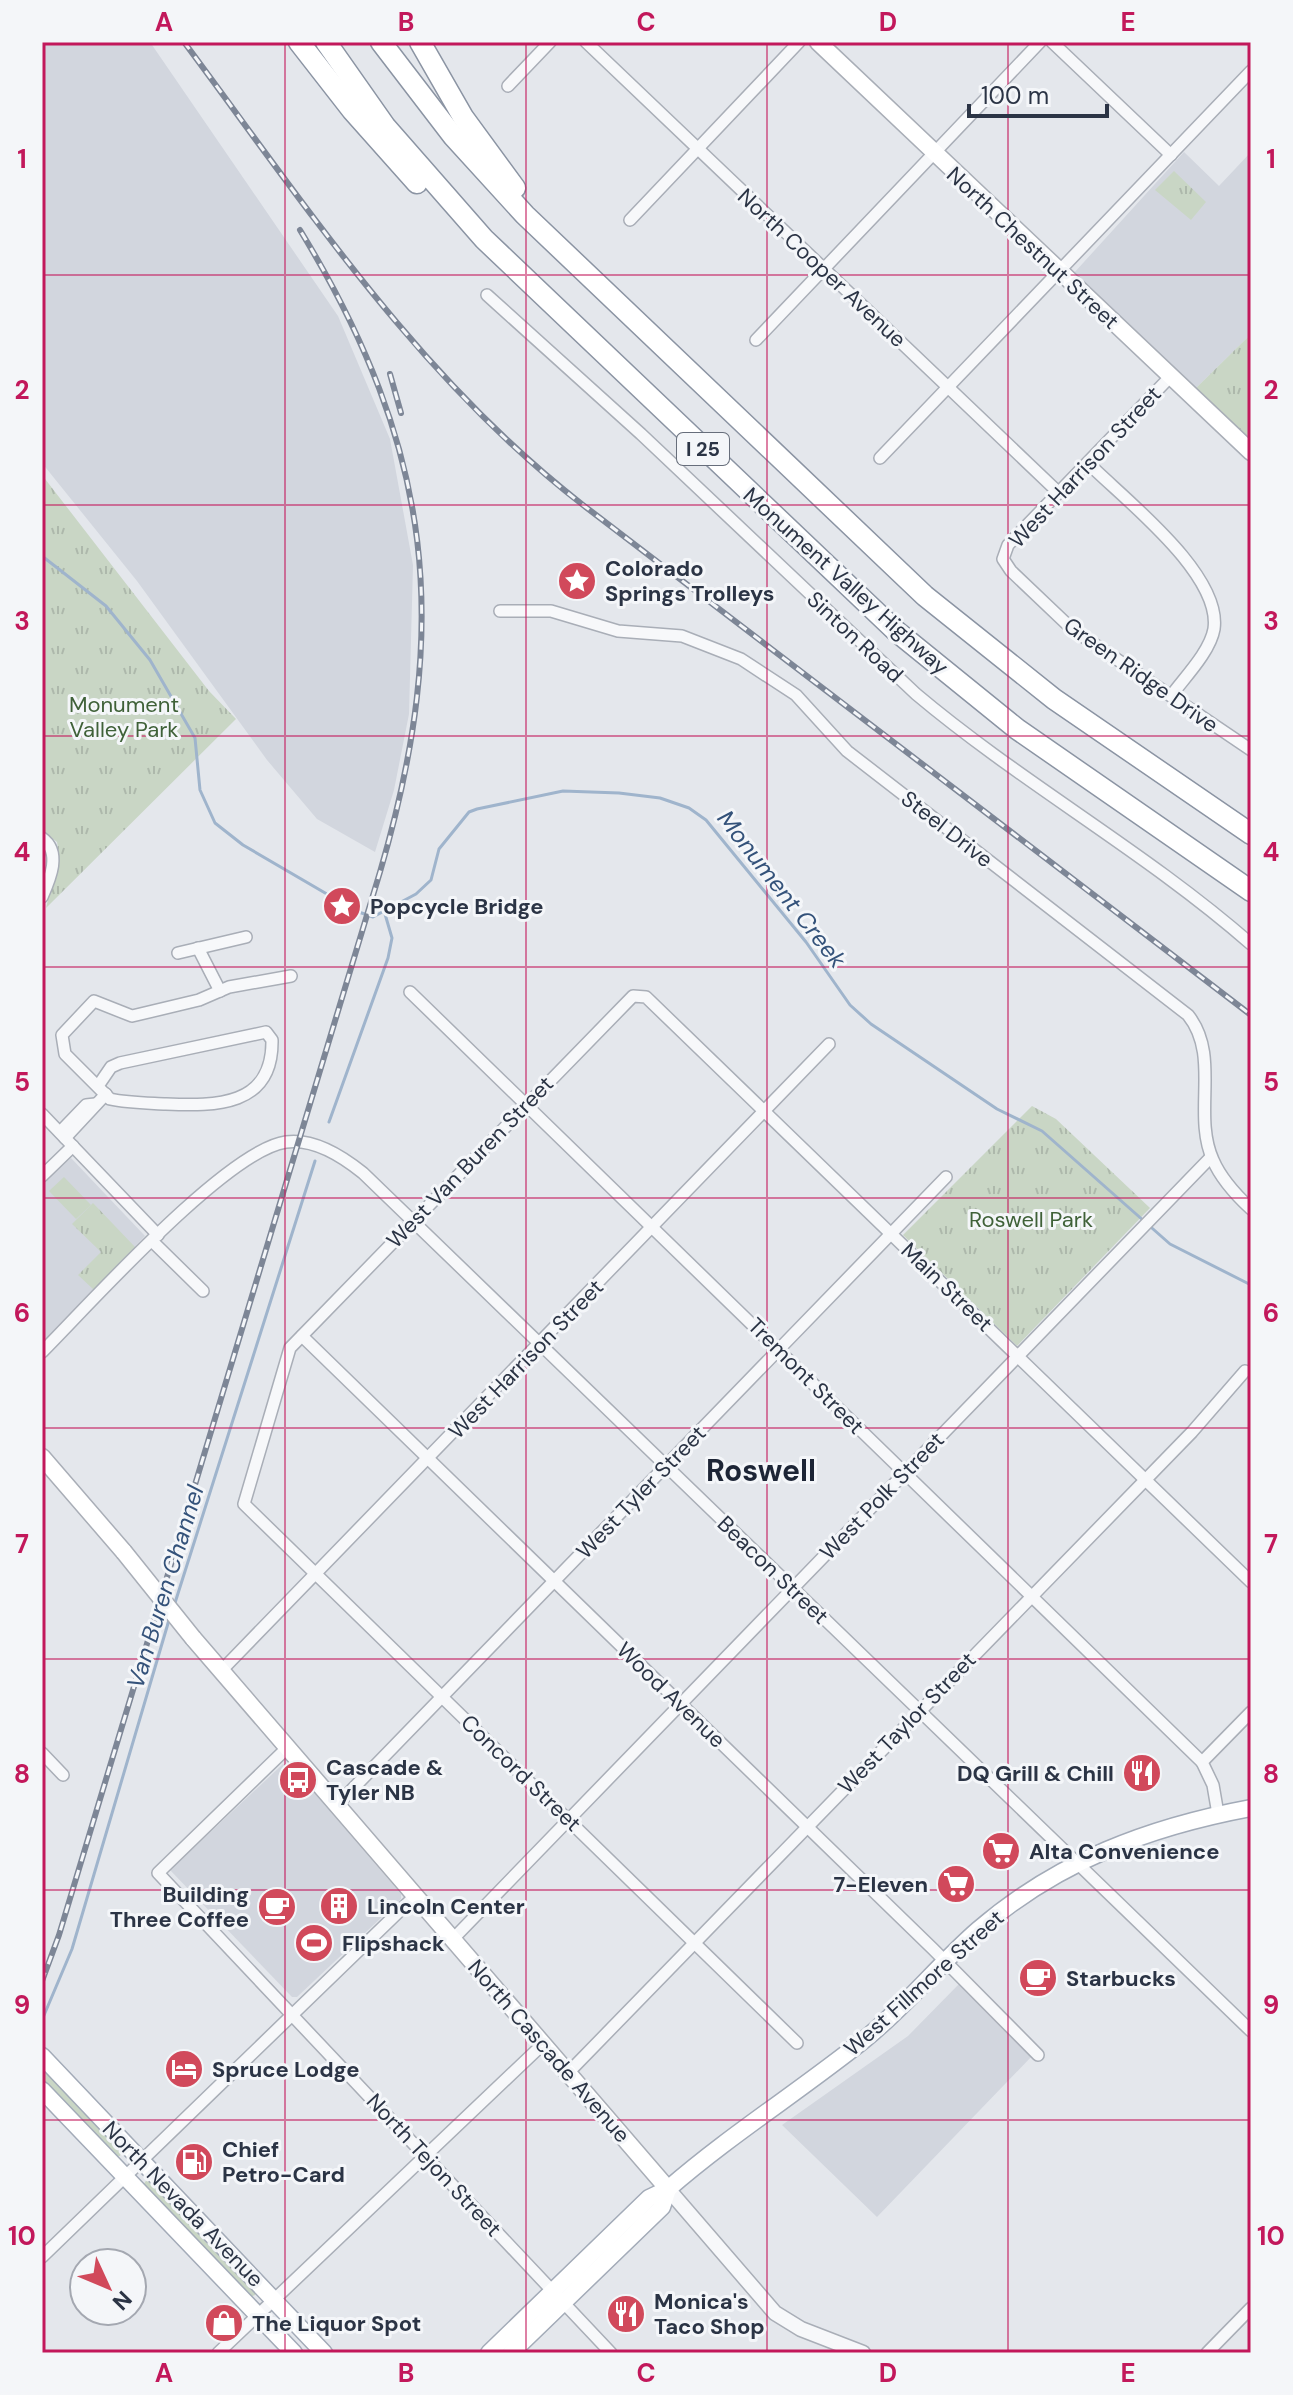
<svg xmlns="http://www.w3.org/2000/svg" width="1293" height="2395" viewBox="0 0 1293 2395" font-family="'DM Sans',sans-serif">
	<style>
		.built { fill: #d2d6de }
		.grass { fill: #c9d6c5 }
		.park { fill: url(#park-tufts) }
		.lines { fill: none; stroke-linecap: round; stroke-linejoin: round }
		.stream { stroke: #9fb4cc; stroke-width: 3 }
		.minor-casing { stroke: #a9aeb7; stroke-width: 14 }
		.tertiary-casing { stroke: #a9aeb7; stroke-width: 17 }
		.secondary-casing { stroke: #a9aeb7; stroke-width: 19 }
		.primary-casing { stroke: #a3abb8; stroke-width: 19 }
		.motorway-casing { stroke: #8b94a3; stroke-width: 23 }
		.minor { stroke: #f7f8fa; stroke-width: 11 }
		.tertiary { stroke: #f7f8fa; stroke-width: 14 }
		.secondary { stroke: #fff; stroke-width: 16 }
		.primary { stroke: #fff; stroke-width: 16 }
		.motorway { stroke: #fff; stroke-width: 20 }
		.rail-casing { stroke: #7d8696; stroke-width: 6 }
		.rail { stroke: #f4f6f9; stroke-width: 3; stroke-dasharray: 9; stroke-linecap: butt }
		.secondary-bridge-casing { stroke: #a9aeb7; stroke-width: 19; stroke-linecap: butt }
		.secondary-bridge { stroke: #fff; stroke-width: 16 }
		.grid { fill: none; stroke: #c2185b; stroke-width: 2; stroke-opacity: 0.55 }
		.labels { text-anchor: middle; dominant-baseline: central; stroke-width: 6; stroke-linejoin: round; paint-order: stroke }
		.shield { fill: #f4f6f9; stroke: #676e7b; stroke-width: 2 }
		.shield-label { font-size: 20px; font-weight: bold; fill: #2b3445 }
		.street-label { font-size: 22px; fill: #2b3445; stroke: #f4f6f9 }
		.poi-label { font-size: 22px; font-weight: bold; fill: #2b3445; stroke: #f4f6f9; text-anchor: start }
		.park-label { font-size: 22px; fill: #3f6138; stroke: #f4f6f9 }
		.water-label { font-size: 24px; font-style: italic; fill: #34527a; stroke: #f4f6f9 }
		.district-label { font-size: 30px; font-weight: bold; fill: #1d2536; stroke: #f4f6f9 }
		.neatline { fill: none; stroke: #c2185b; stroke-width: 3 }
		.grid-label { font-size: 26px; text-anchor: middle; font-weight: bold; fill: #c2185b }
	</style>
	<defs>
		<pattern id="park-tufts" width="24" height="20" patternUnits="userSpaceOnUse" patternTransform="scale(2)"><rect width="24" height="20" fill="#c9d6c5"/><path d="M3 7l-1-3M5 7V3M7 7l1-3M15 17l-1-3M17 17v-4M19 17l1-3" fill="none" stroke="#adb8ab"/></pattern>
	</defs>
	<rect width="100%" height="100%" fill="#e4e7ec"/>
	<!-- built -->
	<g class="built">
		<polygon points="42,42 150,42 338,316 390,439 413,565 409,714 394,790 375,852 317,819 267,760 137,581 42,463"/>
		<polygon points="1184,152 1219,186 1251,152 1251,334 1195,389 1074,273"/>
		<polygon points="71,1158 145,1236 42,1345 42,1183"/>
		<polygon points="283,1764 291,1766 401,1894 401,1899 297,1997 292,1997 170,1870"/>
		<polygon points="959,1984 1033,2055 877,2217 782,2125 908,2036"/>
	</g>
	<!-- grass -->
	<g class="grass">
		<polygon points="64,1177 91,1205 76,1219 49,1191"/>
		<polygon points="42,2067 122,2150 120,2156 114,2157 42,2083"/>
		<polygon points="148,2178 256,2293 255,2295 250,2297 143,2185"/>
	</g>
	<!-- park -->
	<g class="park">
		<polygon points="1174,171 1206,202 1191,220 1155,190"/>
		<polygon points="1251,334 1251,443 1195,389"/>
		<polygon points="42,475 209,691 236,719 46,908 59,854 57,842 42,830"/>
		<polygon points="1032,1106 1056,1119 1150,1208 1017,1346 903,1235"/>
		<polygon points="93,1203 136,1248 94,1290 78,1275 101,1252 72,1224"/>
	</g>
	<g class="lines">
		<!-- stream -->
		<g class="stream">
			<polyline points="42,556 106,606 150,660 195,738 200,790 215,823 243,845 356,911 373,917 416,894 431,880 439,849 469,812 477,809 563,791 619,793 660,798 689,808 706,820 806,942 850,1005 871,1024 997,1109 1042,1131 1170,1244 1251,1285"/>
			<polyline points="329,1122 388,958 392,938 385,914"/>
			<polyline points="174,1606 315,1161"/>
			<polyline points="42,2020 72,1949 169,1620"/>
		</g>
		<!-- minor casing -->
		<g class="minor-casing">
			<g id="minor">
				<polyline points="586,42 1059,493"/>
				<polyline points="1052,42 1171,155"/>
				<polyline points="508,86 550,42"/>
				<polyline points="630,220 799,42"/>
				<path d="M487 295 641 434 916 694C1023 784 1146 852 1251 944"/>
				<polyline points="756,340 1040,42"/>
				<polyline points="1170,377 1008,545 1003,559 1011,571 1072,629 1251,750"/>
				<polyline points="880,458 1251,71"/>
				<path d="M1088 463C1124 499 1222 574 1214 629 1210 652 1184 678 1171 696"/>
				<path d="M500 611H551L618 631 682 636 741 659 796 695 847 751 1188 1015C1221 1056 1192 1114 1213 1160 1221 1179 1236 1195 1251 1209"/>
				<path d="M42 838C62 852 50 879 42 897"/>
				<polyline points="198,948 220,991"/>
				<polyline points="178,953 246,937"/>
				<polyline points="410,992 1202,1762"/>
				<path d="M98 1086 111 1067 120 1063 266 1032 272 1040C273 1107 215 1106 166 1104 148 1103 128 1103 110 1099L65 1054 62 1035 94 1001 132 1016 199 1000 229 987 291 976"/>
				<polyline points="42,1114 158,1235"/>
				<polyline points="60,1132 86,1105 95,1104"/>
				<polyline points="65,1138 106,1094"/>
				<polyline points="42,1176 73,1146"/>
				<polyline points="152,1241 203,1291"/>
				<polyline points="302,1336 933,1949 1038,2055"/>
				<path d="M42 1352C88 1306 227 1150 286 1142 314 1138 342 1156 363 1173L1251 2031"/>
				<polyline points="221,1671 829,1044"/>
				<polyline points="287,1748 158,1873 611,2353"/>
				<polyline points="42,1753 63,1775"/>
				<polyline points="336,1806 946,1177"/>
				<polyline points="1218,1814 1213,1785 1202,1762 1251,1712"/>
				<polyline points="453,1939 1211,1157"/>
				<polyline points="797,2043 244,1504 290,1348 633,996 646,997 1251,1582"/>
				<polyline points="567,2074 1192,1432 1245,1371"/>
				<polyline points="42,2257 415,1896"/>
				<polyline points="218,2353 542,2045"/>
				<polyline points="1207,2353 1251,2308"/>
			</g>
		</g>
		<!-- tertiary casing -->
		<g class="tertiary-casing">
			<polyline id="tertiary" points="668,2189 775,2313 801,2329 863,2353"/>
		</g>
		<!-- secondary casing -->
		<g class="secondary-casing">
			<g id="secondary">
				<polyline points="818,42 1251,452"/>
				<polyline points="42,1457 124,1552"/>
				<polyline points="193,1638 668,2189"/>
			</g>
		</g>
		<!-- primary casing -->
		<g class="primary-casing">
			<g id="primary">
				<polyline points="42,2056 324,2353"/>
				<polyline points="42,2090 294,2353"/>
				<path d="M489 2353 649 2198 668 2189C730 2135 800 2091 865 2039 906 2006 939 1964 978 1930 1058 1861 1149 1827 1251 1808"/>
				<polyline points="511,2353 662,2207 668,2189"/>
			</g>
		</g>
		<!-- motorway casing -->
		<g class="motorway-casing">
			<g id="motorway">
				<polyline points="299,42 352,110 417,183"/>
				<polyline points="326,42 385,126 484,239 896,631 1017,729 1251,891"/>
				<polyline points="381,42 453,136 525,215 925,596 1054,699 1251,834"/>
				<polyline points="420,42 463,117 515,188"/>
			</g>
		</g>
		<!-- minor -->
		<use href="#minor" class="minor"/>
		<!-- tertiary -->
		<use href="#tertiary" class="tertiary"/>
		<!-- secondary -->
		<use href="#secondary" class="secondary"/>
		<!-- primary -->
		<use href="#primary" class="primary"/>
		<!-- motorway -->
		<use href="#motorway" class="motorway"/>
		<!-- rail casing -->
		<g class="rail-casing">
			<g id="rail">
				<path d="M184 42C306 206 420 379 583 505L1251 1015"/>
				<polyline points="390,374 401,413"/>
				<path d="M42 1981 59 1935 380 872C452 626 434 450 300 230"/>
			</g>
		</g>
		<!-- rail -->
		<use href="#rail" class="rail"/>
		<!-- secondary-bridge casing -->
		<g class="secondary-bridge-casing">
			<polyline id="secondary-bridge" points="124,1552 193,1638"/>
		</g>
		<!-- secondary-bridge -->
		<use href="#secondary-bridge" class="secondary-bridge"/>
	</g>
	<!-- grid -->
	<path class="grid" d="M285 42V2353M526 42V2353M767 42V2353M1008 42V2353M42 275H1251M42 505H1251M42 736H1251M42 967H1251M42 1198H1251M42 1428H1251M42 1659H1251M42 1890H1251M42 2120H1251"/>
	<!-- icons -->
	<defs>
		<g id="sight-disc" transform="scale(2)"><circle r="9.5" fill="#d1495b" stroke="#f4f6f9"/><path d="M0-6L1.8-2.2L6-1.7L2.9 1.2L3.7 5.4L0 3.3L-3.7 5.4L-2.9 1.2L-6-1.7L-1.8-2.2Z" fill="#fff"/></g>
		<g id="restaurant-disc" transform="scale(2)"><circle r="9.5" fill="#d1495b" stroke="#f4f6f9"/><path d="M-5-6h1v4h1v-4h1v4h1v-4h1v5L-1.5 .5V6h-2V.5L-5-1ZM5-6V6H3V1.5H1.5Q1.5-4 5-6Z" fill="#fff"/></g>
		<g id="bus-disc" transform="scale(2)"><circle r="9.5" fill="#d1495b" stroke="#f4f6f9"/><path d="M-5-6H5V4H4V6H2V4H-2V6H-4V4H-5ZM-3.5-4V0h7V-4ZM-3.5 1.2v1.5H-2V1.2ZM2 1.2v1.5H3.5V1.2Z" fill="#fff"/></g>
		<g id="supermarket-disc" transform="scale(2)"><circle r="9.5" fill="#d1495b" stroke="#f4f6f9"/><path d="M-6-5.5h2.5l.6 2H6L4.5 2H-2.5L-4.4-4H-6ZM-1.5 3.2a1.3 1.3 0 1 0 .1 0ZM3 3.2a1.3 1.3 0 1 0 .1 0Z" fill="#fff"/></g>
		<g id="building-disc" transform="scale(2)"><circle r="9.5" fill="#d1495b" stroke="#f4f6f9"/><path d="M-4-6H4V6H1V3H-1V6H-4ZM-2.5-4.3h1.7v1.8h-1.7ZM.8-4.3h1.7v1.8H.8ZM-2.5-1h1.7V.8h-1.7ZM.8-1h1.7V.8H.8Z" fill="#fff"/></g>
		<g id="cafe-disc" transform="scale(2)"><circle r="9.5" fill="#d1495b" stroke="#f4f6f9"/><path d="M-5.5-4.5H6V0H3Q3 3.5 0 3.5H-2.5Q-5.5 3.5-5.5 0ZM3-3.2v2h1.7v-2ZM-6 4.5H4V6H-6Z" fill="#fff"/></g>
		<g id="stadium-disc" transform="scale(2)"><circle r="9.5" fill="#d1495b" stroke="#f4f6f9"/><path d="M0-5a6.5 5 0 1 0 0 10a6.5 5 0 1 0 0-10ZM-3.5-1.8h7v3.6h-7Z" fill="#fff"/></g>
		<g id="hotel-disc" transform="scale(2)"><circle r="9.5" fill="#d1495b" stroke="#f4f6f9"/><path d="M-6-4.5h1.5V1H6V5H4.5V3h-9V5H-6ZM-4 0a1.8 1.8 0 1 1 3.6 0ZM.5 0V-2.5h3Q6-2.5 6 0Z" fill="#fff"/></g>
		<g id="fuel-disc" transform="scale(2)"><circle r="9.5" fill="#d1495b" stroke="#f4f6f9"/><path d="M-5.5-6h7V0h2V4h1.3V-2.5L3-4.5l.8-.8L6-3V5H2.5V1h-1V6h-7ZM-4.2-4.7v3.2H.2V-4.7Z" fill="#fff"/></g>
		<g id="shop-disc" transform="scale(2)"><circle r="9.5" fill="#d1495b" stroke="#f4f6f9"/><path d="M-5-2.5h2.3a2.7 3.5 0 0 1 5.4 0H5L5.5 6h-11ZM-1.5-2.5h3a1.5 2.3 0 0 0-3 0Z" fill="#fff"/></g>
	</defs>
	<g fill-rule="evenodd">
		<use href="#sight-disc" x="577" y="581"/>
		<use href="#sight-disc" x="342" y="906"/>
		<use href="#restaurant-disc" x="1142" y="1773"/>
		<use href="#bus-disc" x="298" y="1780"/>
		<use href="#supermarket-disc" x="1001" y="1851"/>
		<use href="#supermarket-disc" x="956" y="1884"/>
		<use href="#building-disc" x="339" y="1906"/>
		<use href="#cafe-disc" x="277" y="1907"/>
		<use href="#stadium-disc" x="314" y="1943"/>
		<use href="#cafe-disc" x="1038" y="1978"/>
		<use href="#hotel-disc" x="184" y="2069"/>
		<use href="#fuel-disc" x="194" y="2162"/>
		<use href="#restaurant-disc" x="626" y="2314"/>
		<use href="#shop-disc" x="224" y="2323"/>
	</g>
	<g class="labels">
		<!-- shield labels -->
		<rect class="shield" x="677" y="433" width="52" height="32" rx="6"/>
		<g class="shield-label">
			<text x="703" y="449">I 25</text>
		</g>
		<!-- street labels -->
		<g class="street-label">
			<text transform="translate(1033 248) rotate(43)">North Chestnut Street</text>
			<text transform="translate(822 268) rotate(43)">North Cooper Avenue</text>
			<text transform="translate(1085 467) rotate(-47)">West Harrison Street</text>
			<text transform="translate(846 581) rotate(42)">Monument Valley Highway</text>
			<text transform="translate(855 637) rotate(43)">Sinton Road</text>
			<text transform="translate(1141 675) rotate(35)">Green Ridge Drive</text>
			<text transform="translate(947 829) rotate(38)">Steel Drive</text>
			<text transform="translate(470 1162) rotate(-46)">West Van Buren Street</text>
			<text transform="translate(947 1287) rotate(44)">Main Street</text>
			<text transform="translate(526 1359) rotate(-46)">West Harrison Street</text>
			<text transform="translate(806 1376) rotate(45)">Tremont Street</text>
			<text transform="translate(641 1492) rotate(-46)">West Tyler Street</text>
			<text transform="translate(882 1496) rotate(-46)">West Polk Street</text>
			<text transform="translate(773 1570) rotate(44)">Beacon Street</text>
			<text transform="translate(671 1695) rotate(44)">Wood Avenue</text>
			<text transform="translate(907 1723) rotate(-46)">West Taylor Street</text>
			<text transform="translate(521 1773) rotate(44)">Concord Street</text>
			<text transform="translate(924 1983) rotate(-42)">West Fillmore Street</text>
			<text transform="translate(549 2051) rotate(49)">North Cascade Avenue</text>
			<text transform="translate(434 2165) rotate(47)">North Tejon Street</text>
			<text transform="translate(183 2204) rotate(46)">North Nevada Avenue</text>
		</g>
		<!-- poi labels -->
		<g class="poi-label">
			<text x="605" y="568">Colorado<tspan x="605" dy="25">Springs Trolleys</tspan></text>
			<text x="370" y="906">Popcycle Bridge</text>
			<text x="326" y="1767">Cascade &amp;<tspan x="326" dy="25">Tyler NB</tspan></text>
			<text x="1114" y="1773" text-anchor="end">DQ Grill &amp; Chill</text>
			<text x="1029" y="1851">Alta Convenience</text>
			<text x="928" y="1884" text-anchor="end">7-Eleven</text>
			<text x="249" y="1894" text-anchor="end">Building<tspan x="249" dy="25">Three Coffee</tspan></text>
			<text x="367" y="1906">Lincoln Center</text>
			<text x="342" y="1943">Flipshack</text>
			<text x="1066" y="1978">Starbucks</text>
			<text x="212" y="2069">Spruce Lodge</text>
			<text x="222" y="2149">Chief<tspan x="222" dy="25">Petro-Card</tspan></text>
			<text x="654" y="2301">Monica's<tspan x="654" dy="25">Taco Shop</tspan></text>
			<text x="252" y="2323">The Liquor Spot</text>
		</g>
		<!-- park labels -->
		<g class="park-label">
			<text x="124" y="704">Monument<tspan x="124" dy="25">Valley Park</tspan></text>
			<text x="1031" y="1219">Roswell Park</text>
		</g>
		<!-- water labels -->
		<g class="water-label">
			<text transform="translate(782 889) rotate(52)">Monument Creek</text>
			<text transform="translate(165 1587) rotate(-73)">Van Buren Channel</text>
		</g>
		<!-- district labels -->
		<g class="district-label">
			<text x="761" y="1470">Roswell</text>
		</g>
	</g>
	<!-- border -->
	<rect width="1293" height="2395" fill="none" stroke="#f4f6f9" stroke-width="88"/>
	<!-- north arrow -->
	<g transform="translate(108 2287) rotate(134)"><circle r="38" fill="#f4f6f9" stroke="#a4a8b1" stroke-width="2"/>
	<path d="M0-6L14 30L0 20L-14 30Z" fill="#d1495b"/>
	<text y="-12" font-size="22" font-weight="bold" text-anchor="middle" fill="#2b3445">N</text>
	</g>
	<!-- scale -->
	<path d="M969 104v12h138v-12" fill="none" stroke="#2b3445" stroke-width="4"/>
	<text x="981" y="104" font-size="24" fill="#2b3445" stroke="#f4f6f9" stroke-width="6" paint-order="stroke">100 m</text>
	<rect x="44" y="44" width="1205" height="2307" class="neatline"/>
	<g class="grid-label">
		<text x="164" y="31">A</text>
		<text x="406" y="31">B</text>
		<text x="646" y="31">C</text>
		<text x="888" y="31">D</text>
		<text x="1128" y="31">E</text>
		<text x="22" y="168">1</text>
		<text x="1271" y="168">1</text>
		<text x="22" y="399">2</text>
		<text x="1271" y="399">2</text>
		<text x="22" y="630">3</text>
		<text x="1271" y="630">3</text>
		<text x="22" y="861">4</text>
		<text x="1271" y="861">4</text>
		<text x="22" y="1091">5</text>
		<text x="1271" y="1091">5</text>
		<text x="22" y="1322">6</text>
		<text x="1271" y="1322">6</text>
		<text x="22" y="1553">7</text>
		<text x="1271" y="1553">7</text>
		<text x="22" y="1783">8</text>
		<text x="1271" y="1783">8</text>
		<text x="22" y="2014">9</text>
		<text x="1271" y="2014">9</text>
		<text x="22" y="2245">10</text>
		<text x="1271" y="2245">10</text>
		<text x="164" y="2382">A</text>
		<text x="406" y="2382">B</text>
		<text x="646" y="2382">C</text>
		<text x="888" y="2382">D</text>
		<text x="1128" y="2382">E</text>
	</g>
</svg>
